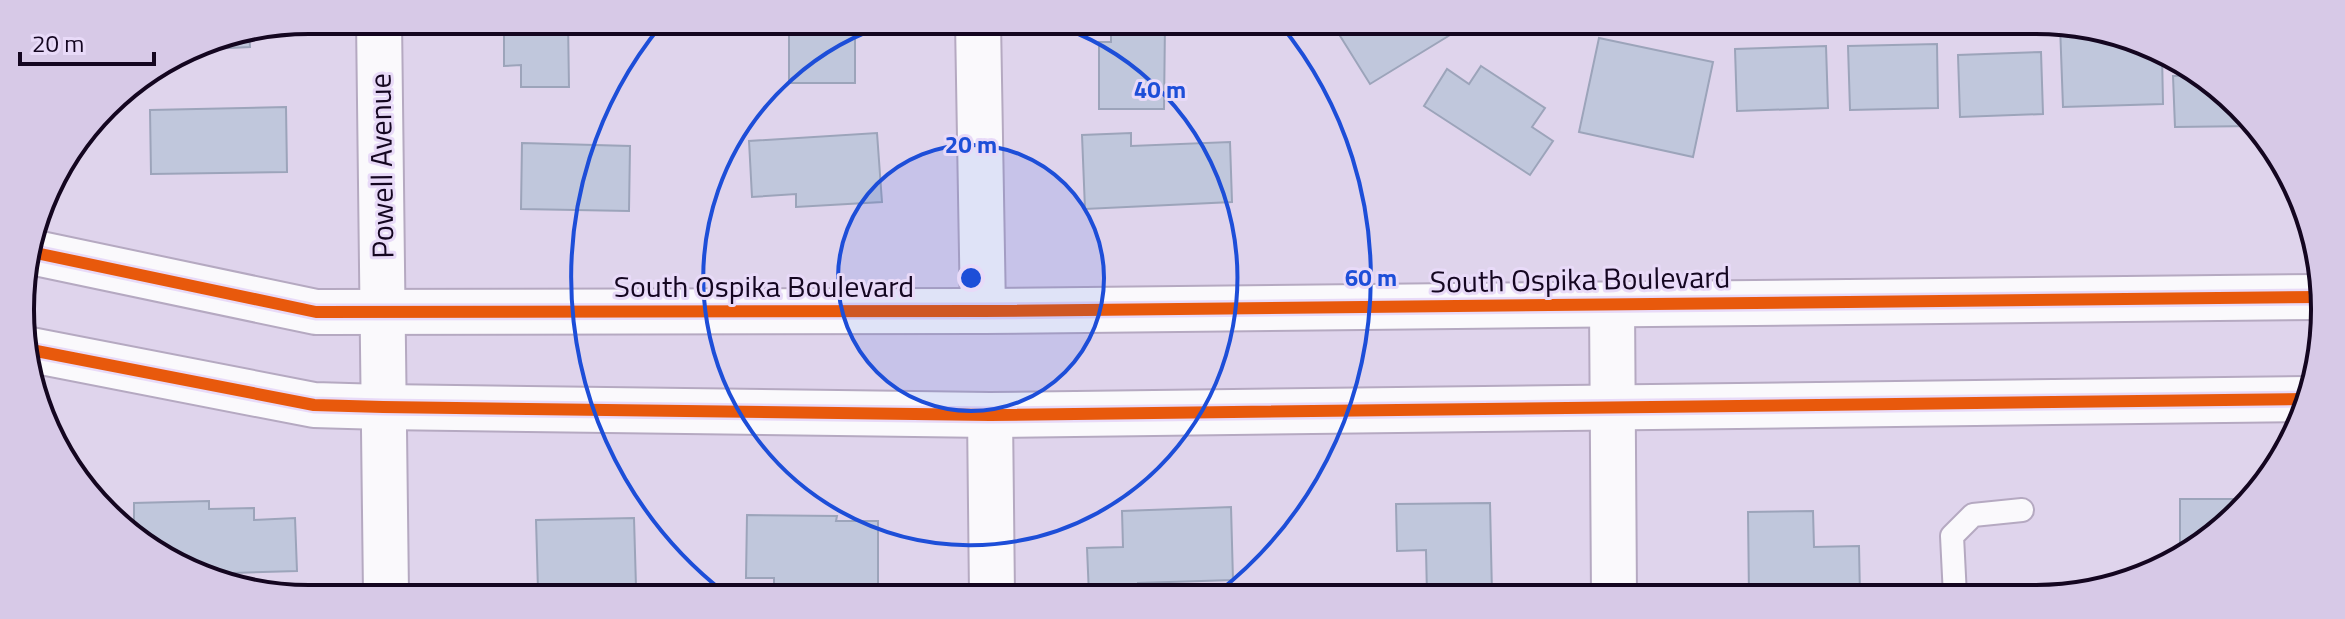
<svg xmlns="http://www.w3.org/2000/svg" width="2345" height="619" viewBox="0 0 2345 619" font-family="'Titillium Web',sans-serif">
	<style>
		.building { fill: #c0c7dc; stroke: #9ca4ba; stroke-width: 2 }
		.lines { fill: none; stroke-linecap: round; stroke-linejoin: round }
		.lane-casing { stroke: #b5a9c1; stroke-width: 26 }
		.street-casing { stroke: #b5a9c1; stroke-width: 48 }
		.secondary-casing { stroke: #b5a9c1; stroke-width: 48 }
		.lane { stroke: #faf9fc; stroke-width: 22 }
		.street { stroke: #faf9fc; stroke-width: 44 }
		.secondary { stroke: #faf9fc; stroke-width: 44 }
		.cycleway-casing { stroke: #e8daf8; stroke-width: 17 }
		.cycleway { stroke: #e8590c; stroke-width: 12 }
		.ring { fill: none; stroke: #1d4ed8; stroke-width: 4 }
		.labels { text-anchor: middle; dominant-baseline: central; stroke-width: 6; stroke-linejoin: round; paint-order: stroke }
		.street-label { font-size: 30px; fill: #140620; stroke: #e8daf8 }
		.rim { fill: none; stroke: #140620; stroke-width: 4 }
		.centre { fill: #1d4ed8; stroke: #e8daf8; stroke-width: 4 }
		.ring-label { font-size: 24px; text-anchor: middle; font-weight: bold; fill: #1d4ed8; stroke: #e8daf8; stroke-width: 6; stroke-linejoin: round; paint-order: stroke }
	</style>
	<rect width="100%" height="100%" fill="#dfd4ec"/>
	<!-- building -->
	<g class="building">
		<polygon points="504,21 568,21 569,87 521,87 521,65 504,66"/>
		<polygon points="789,21 855,22 855,83 789,83"/>
		<polygon points="1111,22 1165,23 1164,109 1099,109 1099,42 1111,42"/>
		<polygon points="1332,23 1468,24 1370,84"/>
		<polygon points="2060,25 2092,25 2162,54 2163,104 2063,107"/>
		<polygon points="249,32 250,47 186,50 199,42"/>
		<polygon points="1599,38 1713,62 1693,157 1579,132"/>
		<polygon points="1937,44 1938,108 1850,110 1848,46"/>
		<polygon points="1826,46 1828,108 1737,111 1735,49"/>
		<polygon points="2041,52 2043,114 1960,117 1958,55"/>
		<polygon points="1481,66 1545,108 1532,127 1553,141 1530,175 1424,106 1447,69 1469,84"/>
		<polygon points="2192,67 2196,69 2253,126 2175,127 2173,76 2192,75"/>
		<polygon points="286,107 287,172 151,174 150,110"/>
		<polygon points="877,133 882,202 796,207 796,194 752,197 749,141"/>
		<polygon points="1131,133 1131,146 1230,142 1232,202 1085,209 1082,135"/>
		<polygon points="522,143 630,146 629,211 521,209"/>
		<polygon points="2180,499 2250,499 2227,527 2180,557"/>
		<polygon points="209,501 209,509 254,508 254,520 295,518 297,571 201,574 164,560 134,534 134,503"/>
		<polygon points="1490,503 1492,594 1427,595 1426,550 1397,551 1396,504"/>
		<polygon points="1231,507 1233,580 1138,583 1138,595 1089,595 1087,548 1123,547 1122,511"/>
		<polygon points="1813,511 1814,547 1859,546 1860,596 1749,596 1748,512"/>
		<polygon points="747,515 837,516 836,521 878,521 878,589 774,589 774,578 746,578"/>
		<polygon points="634,518 636,587 538,590 536,520"/>
	</g>
	<g class="lines">
		<!-- lane casing -->
		<g class="lane-casing">
			<polyline id="lane" points="1955,596 1952,536 1973,515 2022,510"/>
		</g>
		<!-- street casing -->
		<g class="street-casing">
			<g id="street">
				<polyline points="379,20 386,594"/>
				<polyline points="978,22 983,311"/>
				<polyline points="1612,304 1614,596"/>
				<polyline points="990,415 992,595"/>
			</g>
		</g>
		<!-- secondary casing -->
		<g class="secondary-casing">
			<g id="secondary">
				<polyline points="31,252 316,312 983,311 2319,297"/>
				<polyline points="26,349 314,405 383,407 990,415 2307,399"/>
			</g>
		</g>
		<!-- lane -->
		<use href="#lane" class="lane"/>
		<!-- street -->
		<use href="#street" class="street"/>
		<!-- secondary -->
		<use href="#secondary" class="secondary"/>
		<!-- cycleway casing -->
		<g class="cycleway-casing">
			<g id="cycleway">
				<polyline points="31,252 316,312 983,311 2319,297"/>
				<polyline points="26,349 314,405 383,407 990,415 2307,399"/>
			</g>
		</g>
		<!-- cycleway -->
		<use href="#cycleway" class="cycleway"/>
	</g>
	<!-- distance rings -->
	<circle cx="971" cy="278" r="133" fill="#1d4ed8" fill-opacity=".12"/>
	<g class="ring">
		<circle cx="971" cy="278" r="133"/>
		<path d="M1049 23A267 267 0 1 1 895 22"/>
		<path d="M725 593A400 400 0 0 1 662 24M1280 24A400 400 0 0 1 1217 593"/>
	</g>
	<g class="labels">
		<!-- street labels -->
		<g class="street-label">
			<text transform="translate(381 166) rotate(-91)">Powell Avenue</text>
			<text transform="translate(1580 279) rotate(-1)">South Ospika Boulevard</text>
			<text x="764" y="286">South Ospika Boulevard</text>
		</g>
	</g>
	<!-- crop -->
	<path d="M0 0H2345V619H0ZM309 34H2036A275 275 0 0 1 2311 309V310A275 275 0 0 1 2036 585H309A275 275 0 0 1 34 310V309A275 275 0 0 1 309 34Z" fill="#d7c9e7" fill-rule="evenodd"/>
	<path class="rim" d="M309 34H2036A275 275 0 0 1 2311 309V310A275 275 0 0 1 2036 585H309A275 275 0 0 1 34 310V309A275 275 0 0 1 309 34Z"/>
	<circle cx="971" cy="278" r="12" class="centre"/>
	<g class="ring-label">
		<text x="1160" y="98">40 m</text>
		<text x="971" y="153">20 m</text>
		<text x="1371" y="286">60 m</text>
	</g>
	<!-- scale -->
	<path d="M20 52v12h134v-12" fill="none" stroke="#140620" stroke-width="4"/>
	<text x="32" y="52" font-size="24" fill="#140620" stroke="#e8daf8" stroke-width="6" paint-order="stroke">20 m</text>
</svg>
